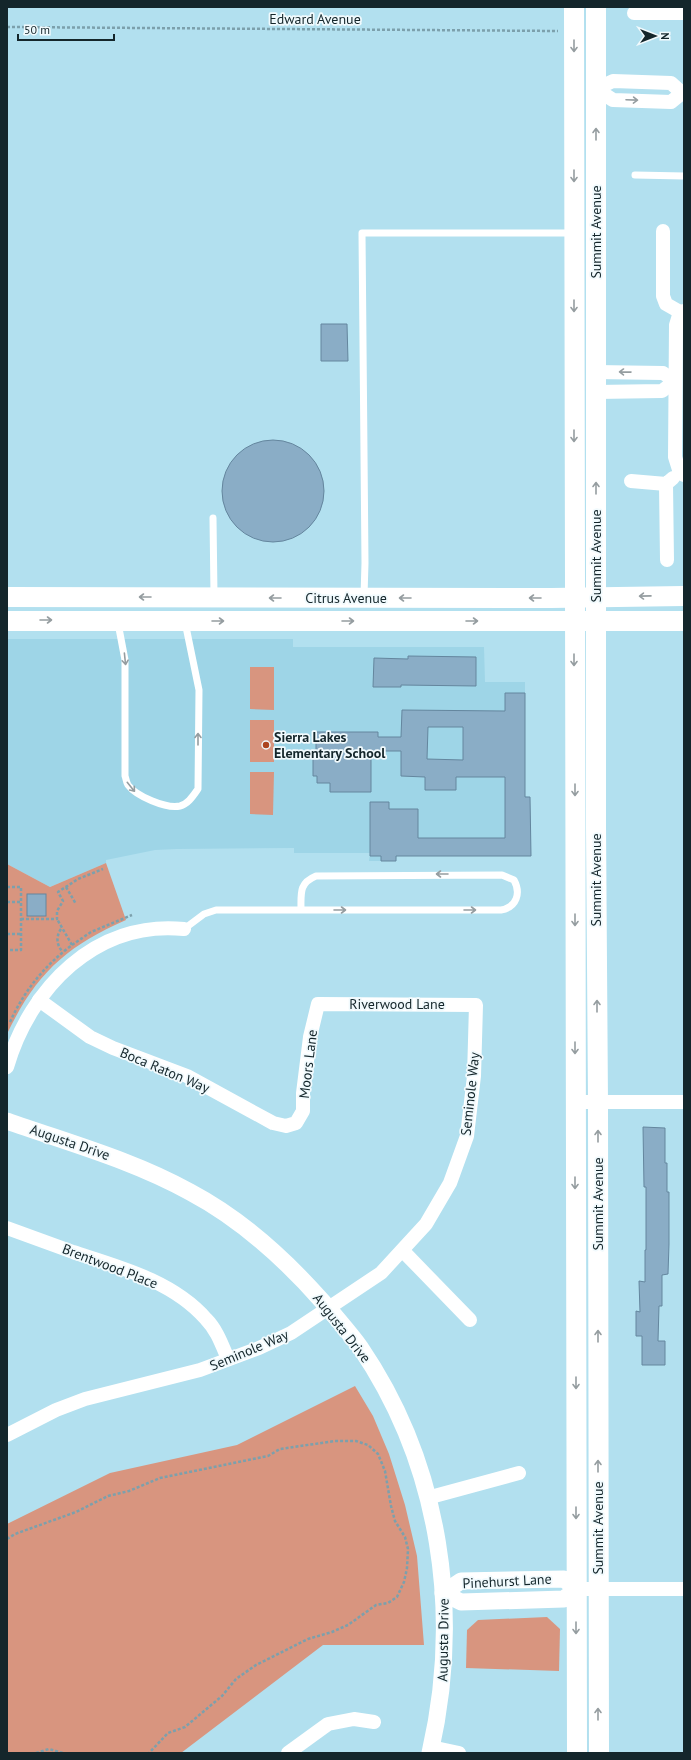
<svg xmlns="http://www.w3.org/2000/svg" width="691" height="1760" viewBox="0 0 691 1760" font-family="'PT Sans',sans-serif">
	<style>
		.built { fill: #9ed5e7 }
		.green { fill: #d8957f }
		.building { fill: #8aadc6; stroke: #64869e; fill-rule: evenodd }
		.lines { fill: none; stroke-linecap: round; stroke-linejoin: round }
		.path { stroke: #7ca0ac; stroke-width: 2.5; stroke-dasharray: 3 2; stroke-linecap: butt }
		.service { stroke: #fff; stroke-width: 7 }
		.minor { stroke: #fff; stroke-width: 14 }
		.tertiary { stroke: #fff; stroke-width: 17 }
		.secondary { stroke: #fff; stroke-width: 20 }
		.oneway { stroke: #959da0 }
		.poi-dot { fill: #ac4520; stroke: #f1fafd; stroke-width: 1.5 }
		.labels { text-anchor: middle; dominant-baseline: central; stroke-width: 3.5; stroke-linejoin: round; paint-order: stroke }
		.street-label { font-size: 14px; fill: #14262b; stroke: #f1fafd }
		.poi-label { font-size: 14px; font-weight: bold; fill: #14262b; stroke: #f1fafd; text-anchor: start }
	</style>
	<rect width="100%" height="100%" fill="#b2e0ef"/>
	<!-- built -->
	<polygon class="built" points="7,639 293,639 293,647 484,647 485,682 525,682 525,796 530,797 531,856 397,856 396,861 369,861 370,853 294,853 294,848 177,849 155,850 106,860 106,863 50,887 7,864"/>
	<!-- green -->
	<g class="green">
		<polygon points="250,667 274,667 274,710 250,709"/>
		<rect x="250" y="720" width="24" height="42"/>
		<polygon points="250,772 274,772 273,815 250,814"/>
		<path d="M106 863 126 920C66 946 35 975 7 1034V864L50 887Z"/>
		<polygon points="355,1386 373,1416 389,1454 405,1505 417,1556 424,1645 323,1645 181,1753 7,1753 7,1524 110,1473 237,1445"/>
		<polygon points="547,1617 560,1629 559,1671 466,1668 467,1630 478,1620"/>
	</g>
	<!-- building -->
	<g class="building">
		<polygon points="321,324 347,324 348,361 321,361"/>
		<circle cx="273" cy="491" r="51"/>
		<polygon points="408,656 476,657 476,686 401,685 401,687 373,687 374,658 408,659"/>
		<path d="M505 693H525V797H530L531 856H396V861H381V856H370V802H389V809H418V838H505V777H456V790H425V777L401 776V751H371V792H330V783H317V776H313V757H316V732H378V737H401L402 710 505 711ZM428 727H463V760L427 759Z"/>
		<rect x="27" y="894" width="19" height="22"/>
		<polygon points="643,1127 665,1128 665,1163 667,1163 667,1192 669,1192 669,1244 668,1274 662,1275 662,1306 659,1306 658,1341 665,1341 665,1365 642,1365 642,1336 636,1336 636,1311 640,1312 639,1281 645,1282 645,1250 646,1250 646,1187 644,1187"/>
	</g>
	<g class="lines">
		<!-- path -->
		<g class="path">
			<polyline points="7,27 558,31"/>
			<polyline points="7,887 21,887 21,950 7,950"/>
			<polyline points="66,887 76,904"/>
			<polyline points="7,902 21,902"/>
			<polyline points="21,919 57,919 57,911 63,901 58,892 78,879 103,869"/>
			<path d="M61 929C56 936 56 945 63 952"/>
			<polyline points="7,934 21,934"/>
			<polyline points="72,945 91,932 132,915"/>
			<path d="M10 1022C24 991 44 966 72 945L57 919"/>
			<polyline points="7,1539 15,1534 76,1512 108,1496 129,1491 160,1478 268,1456 280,1449 335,1441 356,1441 368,1445 378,1454 385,1471 391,1506 395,1521 405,1537 408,1549 407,1568 404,1582 397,1597 388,1603 376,1605 348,1625 332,1632 308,1639 256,1665 236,1679 222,1696 185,1727 168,1733 149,1753"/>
			<polyline points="36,1753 49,1749 63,1753"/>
		</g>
		<!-- service -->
		<g class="service">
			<polyline points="635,175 684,176"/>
			<polyline points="213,518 214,595"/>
			<polyline points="364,596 365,563 362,233 573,233"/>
			<path d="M118 623 125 660V776C126 778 126 782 128 785 136 796 166 809 180 806 188 804 193 796 198 789L199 690 185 622"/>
			<path d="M184 929 204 914 216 910H501C517 907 521 893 514 880L502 875 316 876C299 883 301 893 301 910"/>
		</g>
		<!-- minor -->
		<g class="minor">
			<polyline points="634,13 684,13"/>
			<polyline points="596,89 613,100 671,102 682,93 684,93"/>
			<polyline points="596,89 613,81 671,83 682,93"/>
			<polyline points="663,231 663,296 666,304 680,312"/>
			<polyline points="684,311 680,312 676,325 675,457 680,473 684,475"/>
			<polyline points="596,372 663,373 675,381 662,391 596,392"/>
			<polyline points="631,481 666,484 673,478"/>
			<polyline points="666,484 667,560"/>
			<path d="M7 1067C30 988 96 920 184 929"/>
			<polyline points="575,1102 684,1102"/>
			<path d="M7 1228C29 1236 51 1244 73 1252 119 1267 173 1281 206 1319 217 1330 222 1345 228 1359"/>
			<polyline points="403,1251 470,1320"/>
			<polyline points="7,1435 56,1410 85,1399 200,1370 259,1348 291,1333 381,1273 426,1224 450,1183 467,1136 474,1076 476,1005 318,1004 310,1037 303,1093 303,1111 296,1123 286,1126 273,1123 187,1076 113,1048 90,1037 39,1000"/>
			<polyline points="427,1498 519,1473"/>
			<polyline points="576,1589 684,1589"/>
			<polyline points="431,1747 459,1753"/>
			<polyline points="288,1753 328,1724 354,1719 374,1722"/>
		</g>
		<!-- tertiary -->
		<g class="tertiary">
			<path d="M7 1121C69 1143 132 1160 190 1192 241 1219 284 1258 322 1301 335 1316 348 1331 360 1347 441 1466 462 1614 430 1753"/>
			<polygon points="564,1579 576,1589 564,1599 461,1602 443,1593 461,1581"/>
		</g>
		<!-- secondary -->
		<g class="secondary">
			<polyline points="574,7 577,1753"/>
			<polyline points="596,7 596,826 598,1102 599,1753"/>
			<polyline points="7,597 551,598 684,596"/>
			<polyline points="7,621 684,621"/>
		</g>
	</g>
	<!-- one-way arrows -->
	<defs><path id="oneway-shaft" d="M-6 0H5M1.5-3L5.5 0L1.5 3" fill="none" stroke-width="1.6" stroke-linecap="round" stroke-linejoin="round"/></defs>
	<g class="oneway">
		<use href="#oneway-shaft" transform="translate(574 46) rotate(90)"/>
		<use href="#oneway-shaft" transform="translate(632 100) rotate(2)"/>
		<use href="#oneway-shaft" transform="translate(596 134) rotate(-90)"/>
		<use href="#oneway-shaft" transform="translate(574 176) rotate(90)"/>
		<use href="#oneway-shaft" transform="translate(574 306) rotate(90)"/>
		<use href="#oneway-shaft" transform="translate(625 372) rotate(-179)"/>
		<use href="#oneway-shaft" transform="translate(574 436) rotate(90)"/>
		<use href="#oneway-shaft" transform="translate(596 488) rotate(-90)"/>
		<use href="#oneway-shaft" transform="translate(645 596) rotate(179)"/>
		<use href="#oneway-shaft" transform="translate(145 597) rotate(-180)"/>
		<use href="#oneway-shaft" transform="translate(275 598) rotate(-180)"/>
		<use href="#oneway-shaft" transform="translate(405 598) rotate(-180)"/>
		<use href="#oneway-shaft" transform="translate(535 598) rotate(-180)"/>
		<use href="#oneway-shaft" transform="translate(46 620)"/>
		<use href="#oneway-shaft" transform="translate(218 621)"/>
		<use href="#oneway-shaft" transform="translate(348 621)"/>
		<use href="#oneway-shaft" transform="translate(472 621)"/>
		<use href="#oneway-shaft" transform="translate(125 659) rotate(84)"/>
		<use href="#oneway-shaft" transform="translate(574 660) rotate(90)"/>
		<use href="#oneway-shaft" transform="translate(198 739) rotate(-90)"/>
		<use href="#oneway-shaft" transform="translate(131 787) rotate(51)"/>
		<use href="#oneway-shaft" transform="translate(575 790) rotate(90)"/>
		<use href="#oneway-shaft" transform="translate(442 874) rotate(180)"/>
		<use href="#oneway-shaft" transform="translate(340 910)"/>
		<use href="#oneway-shaft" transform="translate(470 910)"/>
		<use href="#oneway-shaft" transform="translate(575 920) rotate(90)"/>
		<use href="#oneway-shaft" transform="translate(597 1006) rotate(-90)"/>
		<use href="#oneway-shaft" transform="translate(575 1048) rotate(90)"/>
		<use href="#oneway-shaft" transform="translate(598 1136) rotate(-90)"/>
		<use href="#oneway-shaft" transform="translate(575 1183) rotate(90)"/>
		<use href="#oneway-shaft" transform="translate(598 1336) rotate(-90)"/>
		<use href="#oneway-shaft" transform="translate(576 1383) rotate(90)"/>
		<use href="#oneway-shaft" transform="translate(598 1466) rotate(-90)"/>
		<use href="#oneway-shaft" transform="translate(576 1513) rotate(90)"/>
		<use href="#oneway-shaft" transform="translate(576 1628) rotate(90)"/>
		<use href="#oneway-shaft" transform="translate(598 1714) rotate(-90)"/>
	</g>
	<!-- markers -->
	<circle class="poi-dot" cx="266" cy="745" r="4"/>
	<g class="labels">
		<!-- street labels -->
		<g class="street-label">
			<text x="315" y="19">Edward Avenue</text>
			<text transform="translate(596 232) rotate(-90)">Summit Avenue</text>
			<text transform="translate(596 556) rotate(-90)">Summit Avenue</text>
			<text x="346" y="598">Citrus Avenue</text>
			<text transform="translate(596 880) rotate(-90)">Summit Avenue</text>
			<text x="397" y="1004">Riverwood Lane</text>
			<text transform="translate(308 1064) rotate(-83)">Moors Lane</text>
			<text transform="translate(165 1070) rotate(23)">Boca Raton Way</text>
			<text transform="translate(470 1094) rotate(-84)">Seminole Way</text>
			<text transform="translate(70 1142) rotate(19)">Augusta Drive</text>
			<text transform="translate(598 1204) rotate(-90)">Summit Avenue</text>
			<text transform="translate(110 1266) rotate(21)">Brentwood Place</text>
			<text transform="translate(342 1328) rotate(52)">Augusta Drive</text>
			<text transform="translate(249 1350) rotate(-23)">Seminole Way</text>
			<text transform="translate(598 1528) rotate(-90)">Summit Avenue</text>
			<text transform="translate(507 1581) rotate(-3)">Pinehurst Lane</text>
			<text transform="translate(443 1640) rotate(-89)">Augusta Drive</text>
		</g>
		<!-- poi labels -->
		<g class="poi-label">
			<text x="274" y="737">Sierra Lakes<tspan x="274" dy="16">Elementary School</tspan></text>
		</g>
	</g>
	<!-- border -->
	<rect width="691" height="1760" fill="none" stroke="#14262b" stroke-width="16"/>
	<!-- north arrow -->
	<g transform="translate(655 36) rotate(90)" stroke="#f1fafd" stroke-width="3" paint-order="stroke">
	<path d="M0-3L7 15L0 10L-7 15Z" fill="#14262b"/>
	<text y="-6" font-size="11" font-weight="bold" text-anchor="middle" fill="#14262b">N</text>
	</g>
	<!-- scale -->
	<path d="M18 34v6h96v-6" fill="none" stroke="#14262b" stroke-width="2"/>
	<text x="24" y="34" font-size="12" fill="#14262b" stroke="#f1fafd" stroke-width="3" paint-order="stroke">50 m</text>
</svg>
